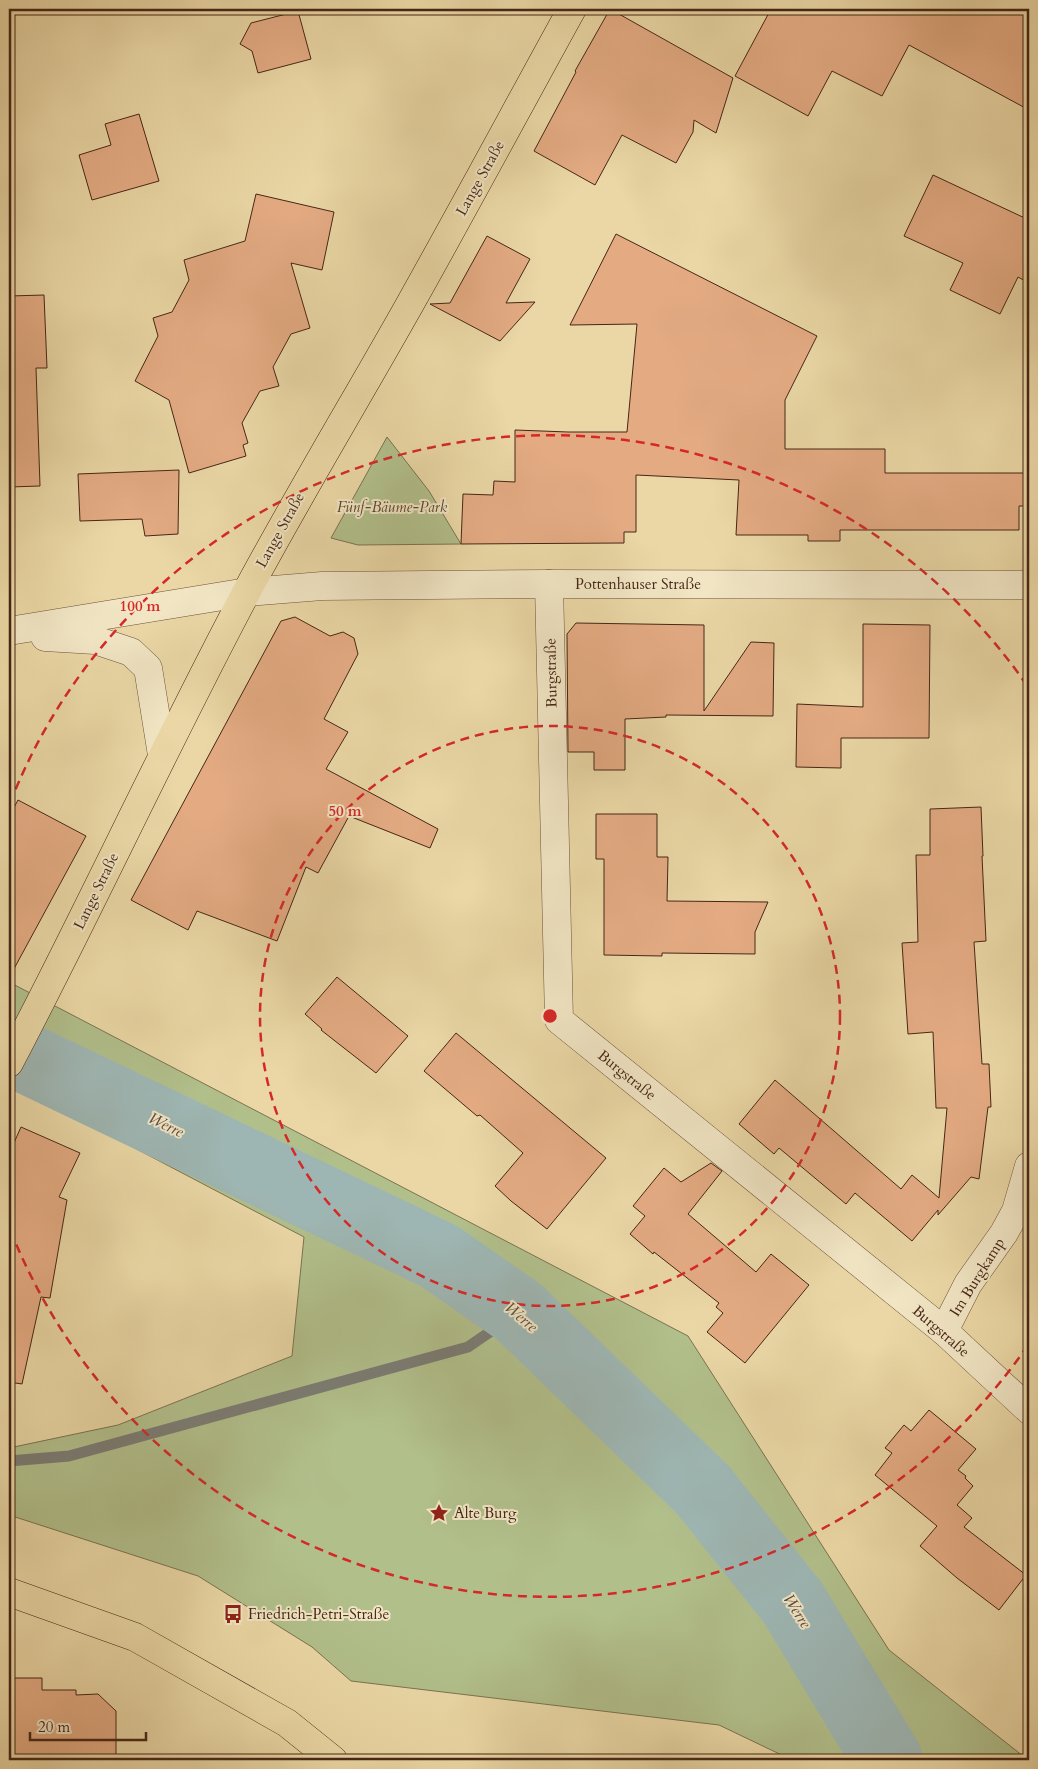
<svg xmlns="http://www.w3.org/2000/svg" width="1038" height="1769" viewBox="0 0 1038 1769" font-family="Cardo,serif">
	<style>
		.green { fill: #b1bf8b; stroke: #7c7250 }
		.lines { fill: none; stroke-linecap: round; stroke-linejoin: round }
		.stream { stroke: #7b7c74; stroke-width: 11 }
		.river { stroke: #9eb6b3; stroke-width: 70 }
		.building { fill: #e4ab83; stroke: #462616 }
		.minor-casing { stroke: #6f523a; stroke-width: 29 }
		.tertiary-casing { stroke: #6f523a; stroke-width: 29 }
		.primary-casing { stroke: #462616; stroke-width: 29 }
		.minor { stroke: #f1e5c4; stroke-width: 28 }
		.tertiary { stroke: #f1e5c4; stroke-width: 28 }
		.primary { stroke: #ead7a5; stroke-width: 28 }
		.ring { fill: none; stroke: #d62828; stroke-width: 2.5; stroke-dasharray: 9 6 }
		.labels { text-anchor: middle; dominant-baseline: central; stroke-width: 4; stroke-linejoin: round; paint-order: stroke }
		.street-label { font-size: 15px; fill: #462616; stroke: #f1e5c4 }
		.park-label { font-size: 15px; font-style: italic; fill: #5b452d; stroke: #f1e5c4 }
		.poi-label { font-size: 15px; fill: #462616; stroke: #f1e5c4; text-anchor: start }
		.water-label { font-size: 16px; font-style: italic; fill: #5c4a3d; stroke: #f1e5c4 }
		.centre { fill: #d62828; stroke: #f1e5c4; stroke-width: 2.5 }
		.ring-label { font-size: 15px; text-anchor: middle; font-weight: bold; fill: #d62828; stroke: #f1e5c4; stroke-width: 4; stroke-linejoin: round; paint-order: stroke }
	</style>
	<rect width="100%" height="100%" fill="#ead7a5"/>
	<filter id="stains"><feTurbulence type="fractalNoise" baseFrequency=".004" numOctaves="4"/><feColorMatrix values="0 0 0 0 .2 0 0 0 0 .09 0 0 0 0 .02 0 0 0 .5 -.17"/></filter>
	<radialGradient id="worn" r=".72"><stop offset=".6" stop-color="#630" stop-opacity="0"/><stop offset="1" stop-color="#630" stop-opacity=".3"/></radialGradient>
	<!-- green -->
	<g class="green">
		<polygon points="387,437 429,491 461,544 358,545 331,538"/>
		<polygon points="9,982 688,1336 889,1650 1028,1760 792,1760 719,1725 351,1681 312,1647 198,1576 9,1515 9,1448 118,1425 292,1356 304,1237 9,1082"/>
	</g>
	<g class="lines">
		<!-- stream -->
		<polyline class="stream" points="9,1461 69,1456 468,1347 519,1312"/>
		<!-- river -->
		<polyline class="river" points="9,1050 439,1256 519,1312 703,1490 793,1603 888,1760"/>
	</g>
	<!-- building -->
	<g class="building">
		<polygon points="610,9 733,78 716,133 694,120 693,132 676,163 622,135 595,185 534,151 576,72 575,71"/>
		<polygon points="771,9 1029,9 1029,110 909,45 882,96 832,71 808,116 735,76"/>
		<polygon points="298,11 311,59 258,73 252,51 240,44 251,23"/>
		<polygon points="139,114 159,181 92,200 79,155 111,145 105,124"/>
		<polygon points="933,175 1029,220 1029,283 1018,277 1000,314 950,290 963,263 904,236"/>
		<polygon points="256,194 334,212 322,270 291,263 310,328 291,334 273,367 279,386 260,391 242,423 248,443 243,445 246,456 189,473 169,400 135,381 158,336 153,318 172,312 189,280 184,260 245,241"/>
		<polygon points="616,234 817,336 785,400 785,449 885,449 885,473 1029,473 1029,506 1019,506 1019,530 840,530 840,541 808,541 808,535 736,535 739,480 636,475 636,532 624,532 624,543 461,544 463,494 493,495 494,481 515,482 515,430 568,432 627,432 637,324 570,325"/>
		<polygon points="487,236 530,259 506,303 535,302 500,341 430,304 450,303"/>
		<polygon points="44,295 47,368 36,368 40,486 9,487 9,296"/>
		<polygon points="179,470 178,534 145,536 142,519 80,521 78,474"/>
		<polygon points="295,617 330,636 343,632 354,638 358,654 324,719 348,732 326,769 438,829 430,848 349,816 318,873 306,867 277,941 197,911 188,930 131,900 281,621"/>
		<polygon points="576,623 704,625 704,711 751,642 774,643 773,716 666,715 666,717 625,719 625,770 594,770 594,752 568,752 567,634"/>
		<polygon points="863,624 930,625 929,738 841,738 841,768 796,767 797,704 863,707"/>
		<polygon points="18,800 86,836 9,978 9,817"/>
		<polygon points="981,807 983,856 982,856 986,941 974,942 982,1064 989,1064 991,1107 988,1107 979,1179 971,1177 938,1215 938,1210 912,1241 855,1193 846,1204 779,1148 774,1154 739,1124 775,1080 901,1189 912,1175 939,1198 947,1108 936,1108 933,1032 908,1034 902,943 918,942 916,855 930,855 930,809"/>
		<polygon points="596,814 657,814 657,857 668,857 667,901 768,902 755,932 755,954 662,953 662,956 604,955 604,859 596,859"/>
		<polygon points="337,977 408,1036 376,1073 321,1030 322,1029 305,1014"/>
		<polygon points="456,1033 606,1158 547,1229 511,1201 495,1186 523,1153 480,1115 477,1116 424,1071"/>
		<polygon points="21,1127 80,1153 59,1197 67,1200 50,1298 41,1297 22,1384 9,1382 9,1154"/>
		<polygon points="711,1163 722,1171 688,1214 756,1272 771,1254 809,1285 745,1363 707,1332 723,1313 716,1307 719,1303 654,1252 653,1254 630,1234 645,1216 633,1206 664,1168 681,1182"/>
		<polygon points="929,1410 976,1449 958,1470 966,1476 965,1478 973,1486 957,1505 972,1518 964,1527 1026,1575 999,1610 957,1578 920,1546 937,1526 875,1475 892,1453 885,1448 904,1425 911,1431"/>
		<polygon points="9,1678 42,1678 42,1690 76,1690 76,1695 98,1694 116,1711 116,1760 9,1760"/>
	</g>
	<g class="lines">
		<!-- minor casing -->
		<g class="minor-casing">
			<g id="minor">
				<polyline points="549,584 559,1020 944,1331 1029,1410"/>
				<polyline points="944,1331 968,1284 1004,1233 1016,1211 1029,1166"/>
			</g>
		</g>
		<!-- tertiary casing -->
		<g class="tertiary-casing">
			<g id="tertiary">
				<polyline points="9,631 247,592 322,586 549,584 1029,585"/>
				<polyline points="45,637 95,640 131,652 148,668 162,755"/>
			</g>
		</g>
		<!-- primary casing -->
		<g class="primary-casing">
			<g id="primary">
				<path d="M9 1063C91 907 164 747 247 591 299 494 356 400 410 304 465 206 518 107 572 9"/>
				<polyline points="9,1592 135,1637 287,1723 333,1760"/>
			</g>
		</g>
		<!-- minor -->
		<use href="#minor" class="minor"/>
		<!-- tertiary -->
		<use href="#tertiary" class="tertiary"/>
		<!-- primary -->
		<use href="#primary" class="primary"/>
	</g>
	<!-- distance rings -->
	<g class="ring">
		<circle cx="550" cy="1016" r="290"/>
		<path d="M1028 1345A580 580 0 0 1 10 1229M10 803A580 580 0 0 1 1028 687"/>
	</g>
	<!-- icons -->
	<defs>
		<g id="sight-bare" transform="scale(1.5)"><path d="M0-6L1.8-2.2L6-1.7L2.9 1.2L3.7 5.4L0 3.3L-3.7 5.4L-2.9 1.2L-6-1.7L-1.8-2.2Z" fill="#8f2418" stroke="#f1e5c4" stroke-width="2.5" paint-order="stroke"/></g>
		<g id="bus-bare" transform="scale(1.5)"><path d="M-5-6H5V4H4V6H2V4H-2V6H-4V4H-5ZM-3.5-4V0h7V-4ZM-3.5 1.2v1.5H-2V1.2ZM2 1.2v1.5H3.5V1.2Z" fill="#8f2418" stroke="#f1e5c4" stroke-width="2.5" paint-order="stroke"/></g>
	</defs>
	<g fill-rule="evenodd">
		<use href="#sight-bare" x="439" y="1513"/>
		<use href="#bus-bare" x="233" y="1614"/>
	</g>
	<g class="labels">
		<!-- street labels -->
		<g class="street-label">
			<text transform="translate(480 178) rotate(-61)">Lange Straße</text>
			<text transform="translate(280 530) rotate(-61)">Lange Straße</text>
			<text x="638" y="584">Pottenhauser Straße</text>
			<text transform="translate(551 673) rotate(-91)">Burgstraße</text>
			<text transform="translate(96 891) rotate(-64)">Lange Straße</text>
			<text transform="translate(627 1075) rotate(39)">Burgstraße</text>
			<text transform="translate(977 1277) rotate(-58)">Im Burgkamp</text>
			<text transform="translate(941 1331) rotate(41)">Burgstraße</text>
		</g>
		<!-- park labels -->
		<g class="park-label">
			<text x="392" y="507">Fünf-Bäume-Park</text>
		</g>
		<!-- poi labels -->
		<g class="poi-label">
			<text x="454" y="1513">Alte Burg</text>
			<text x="248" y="1614">Friedrich-Petri-Straße</text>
		</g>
		<!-- water labels -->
		<g class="water-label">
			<text transform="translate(166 1125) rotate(26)">Werre</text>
			<text transform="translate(521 1317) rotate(40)">Werre</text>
			<text transform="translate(797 1611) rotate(57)">Werre</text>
		</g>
	</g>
	<circle cx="550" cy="1016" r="8" class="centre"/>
	<g class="ring-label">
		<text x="140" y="611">100 m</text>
		<text x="345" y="816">50 m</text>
	</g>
	<!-- margin -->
	<rect width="1038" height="1769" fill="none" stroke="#ead7a5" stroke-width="30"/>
	<rect x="10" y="10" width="1018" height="1749" fill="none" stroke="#462616" stroke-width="2.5"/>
	<rect x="15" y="15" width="1008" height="1739" fill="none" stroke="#462616"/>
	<!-- scale -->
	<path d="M30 1732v8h116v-8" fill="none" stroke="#462616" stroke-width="2.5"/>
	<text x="38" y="1732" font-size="15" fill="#462616" stroke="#f1e5c4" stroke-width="4" paint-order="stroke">20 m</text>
	<rect width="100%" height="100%" filter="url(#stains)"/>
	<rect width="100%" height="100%" fill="url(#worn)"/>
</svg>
